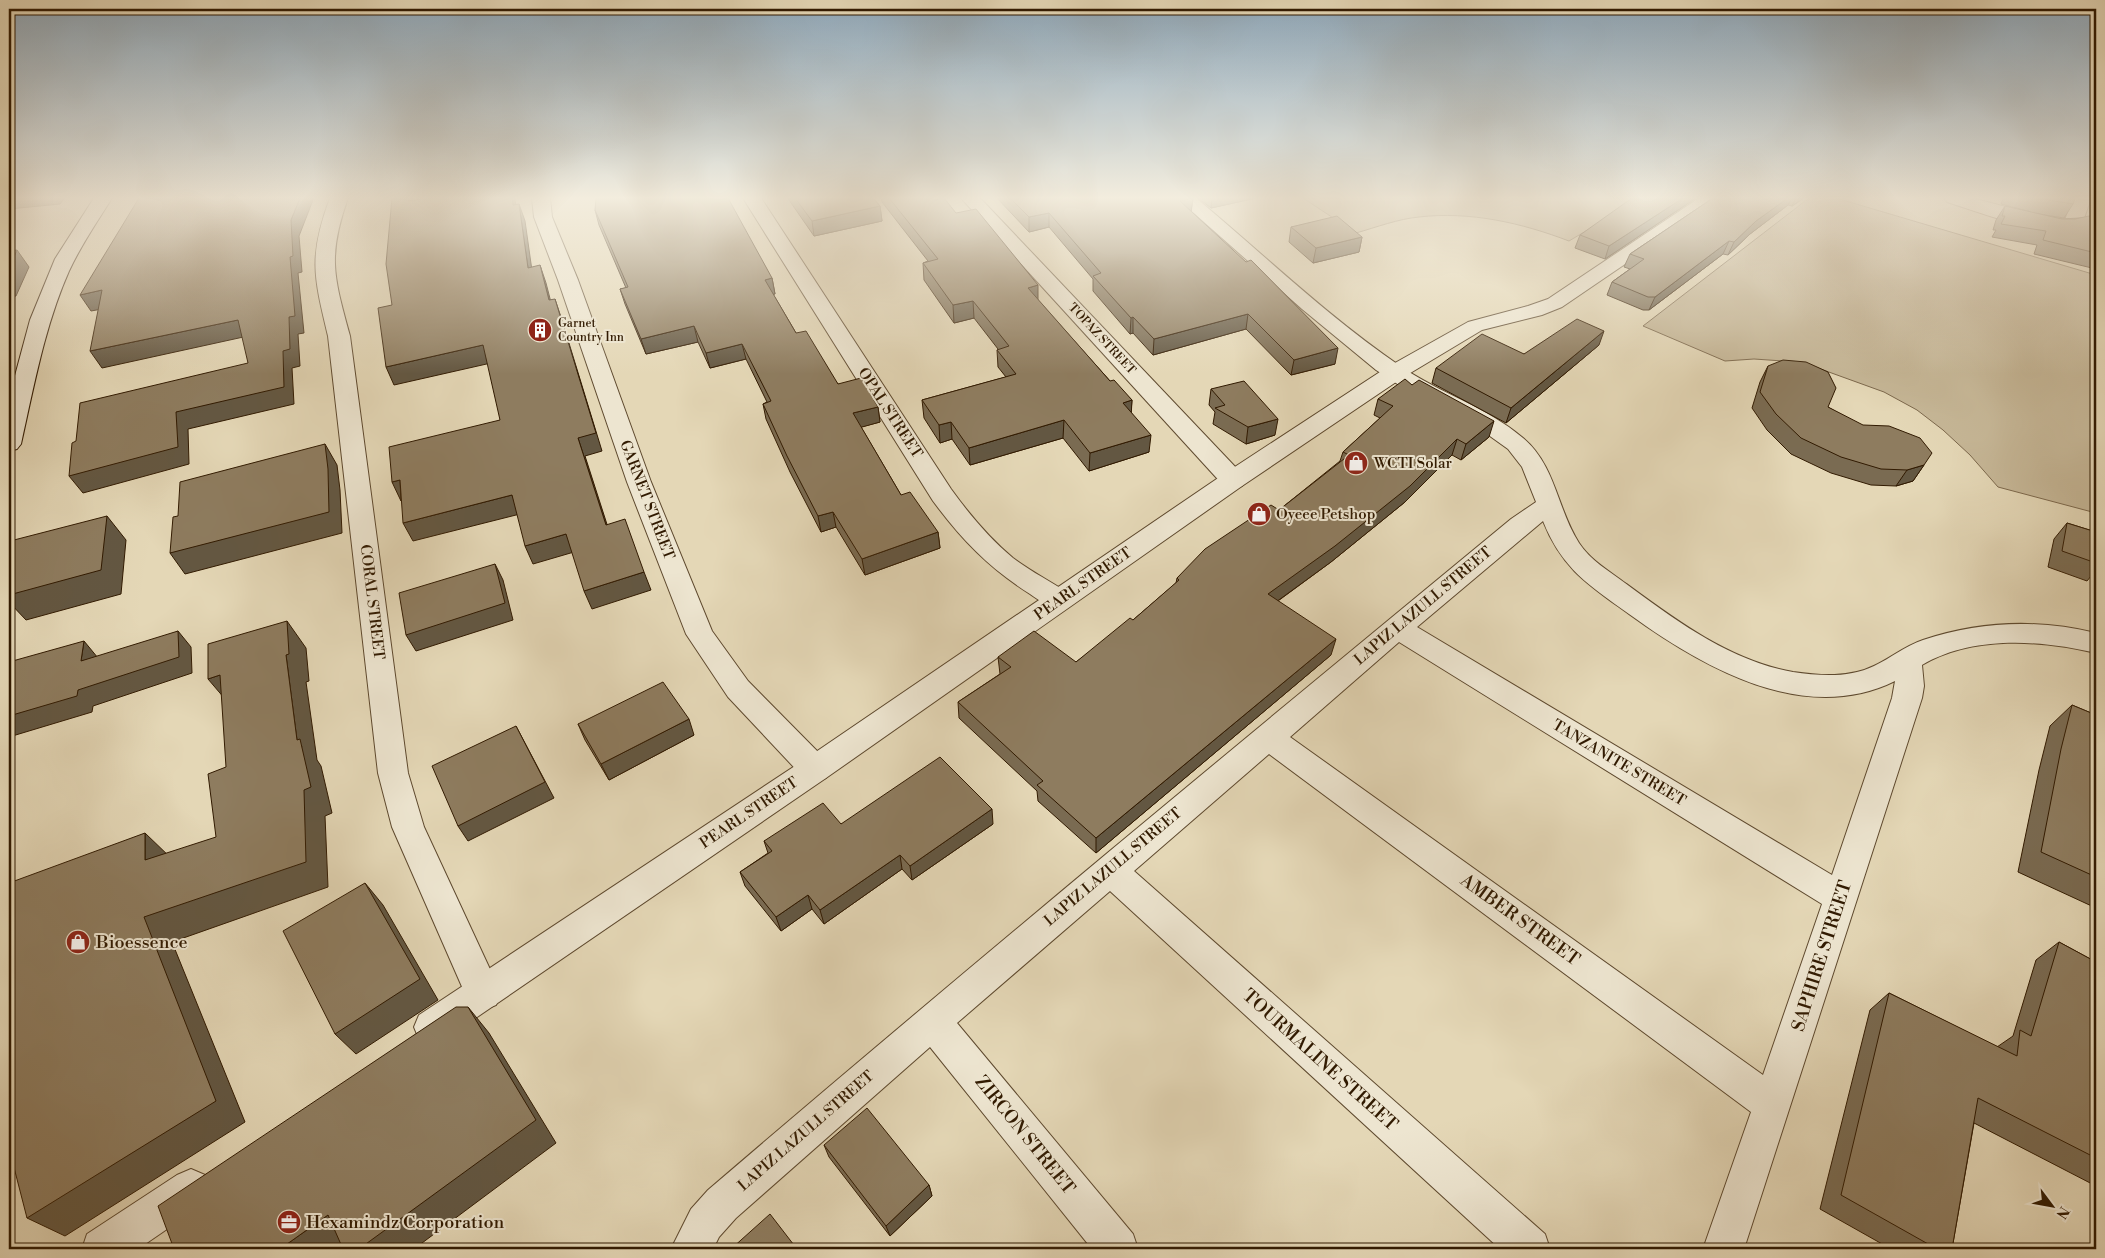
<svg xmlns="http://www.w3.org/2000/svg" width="2105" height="1258" viewBox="0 0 2105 1258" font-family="'Libre Bodoni',serif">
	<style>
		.green { fill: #c6b797; stroke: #7c684c }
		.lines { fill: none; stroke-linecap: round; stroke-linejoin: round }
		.minor-casing { stroke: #5e492e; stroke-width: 2 }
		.tertiary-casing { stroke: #5e492e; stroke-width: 2 }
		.secondary-casing { stroke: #311a01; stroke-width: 2 }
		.minor { fill: #ede5d0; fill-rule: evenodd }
		.tertiary { fill: #ede5d0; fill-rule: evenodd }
		.secondary { fill: #ede5d0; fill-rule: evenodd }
		.wall { fill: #7a6b52; stroke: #311a01 }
		.shaded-wall { fill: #635742; stroke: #311a01 }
		.building { fill: #8e7c5f; stroke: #311a01 }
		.labels { text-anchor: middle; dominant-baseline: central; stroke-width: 4; stroke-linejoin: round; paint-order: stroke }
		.far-poi-label { font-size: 12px; fill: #311a01; stroke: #ede5d0; text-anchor: start }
		.far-street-label { font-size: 12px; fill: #311a01; stroke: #ede5d0 }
		.street-label { font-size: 15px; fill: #311a01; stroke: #ede5d0 }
		.poi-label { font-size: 15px; fill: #311a01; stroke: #ede5d0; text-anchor: start }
		.near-street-label { font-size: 18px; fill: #311a01; stroke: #ede5d0 }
		.near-poi-label { font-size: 18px; fill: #311a01; stroke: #ede5d0; text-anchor: start }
	</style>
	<rect width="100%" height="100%" fill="#e4d7b6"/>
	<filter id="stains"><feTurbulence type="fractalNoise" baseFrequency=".004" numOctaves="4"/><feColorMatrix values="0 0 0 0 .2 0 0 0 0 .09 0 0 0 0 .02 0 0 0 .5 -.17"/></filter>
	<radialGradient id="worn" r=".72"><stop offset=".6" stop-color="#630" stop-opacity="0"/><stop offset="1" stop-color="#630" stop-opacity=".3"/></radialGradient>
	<!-- green -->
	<g class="green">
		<path d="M1303 198H1641L1569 241C1522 223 1470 211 1419 217 1398 219 1377 227 1356 233Z"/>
		<polygon points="1809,198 1836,198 2096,275 2096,513 1998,487 1970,455 1943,430 1917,410 1884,392 1815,367 1783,361 1754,359 1725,361 1643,326"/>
	</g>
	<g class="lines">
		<!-- minor casing -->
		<g class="minor-casing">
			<g id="minor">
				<path d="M330 198H348C327 257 334 277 350 336L408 773 424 827 501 993 496 1005 483 1010 470 1005 392 827 378 773 328 336C314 277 308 257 330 198Z"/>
				<polygon points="532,198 550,198 552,217 578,280 651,482 712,631 748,681 826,760 830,769 826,778 815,781 804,778 728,697 686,634 627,482 558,280 534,217"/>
				<path d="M743 198H761L951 489C969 514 989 538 1013 558 1030 571 1050 581 1068 593L1072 600 1068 607C1053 611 1043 603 1030 594 989 568 962 540 933 501Z"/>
				<polygon points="961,198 980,198 1242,474 1245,480 1242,486 1233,488 1224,486"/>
				<path d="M1177 198H1196C1263 254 1327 316 1400 366 1439 393 1487 407 1523 438 1556 466 1557 509 1579 543 1590 560 1609 571 1625 583 1675 620 1730 661 1793 672 1820 676 1850 678 1874 666 1891 658 1905 646 1923 640 1980 621 2038 619 2096 633V653C2041 640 1973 635 1922 665L1924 686 1922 698 1744 1249H1703L1751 1112 1269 754 1134 871 1545 1234 1550 1249H1500L1110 891 957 1023 1133 1234 1138 1249H1092L930 1047 736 1218 719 1237 713 1249H671L691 1209 708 1190C973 963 1242 741 1511 519L1536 502 1522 467 1508 449 1480 429 1402 387 1376 370 1302 309ZM1543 521C1562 569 1589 585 1629 614 1702 667 1804 726 1895 681L1892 698 1832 875 1417 627ZM1399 642 1822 904 1763 1075 1290 737Z"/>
				<path d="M1944 198C1981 193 2025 218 2065 220L2073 198H2091L2081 227C2076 228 2070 230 2065 231 2036 234 1976 211 1947 202Z"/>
			</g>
		</g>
		<!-- tertiary casing -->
		<g class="tertiary-casing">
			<g id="tertiary">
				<polygon points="1699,198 1719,198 1716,202 1562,307 1542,315 1482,330 1402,378 1242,486 826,778 445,1039 432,1045 419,1039 414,1027 419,1015 804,760 1224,474 1386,368 1468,322 1528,306 1548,299"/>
				<polygon points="191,1169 205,1175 211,1189 205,1203 138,1249 82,1249 87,1234 177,1175"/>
			</g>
		</g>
		<!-- secondary casing -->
		<g class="secondary-casing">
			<path id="secondary" d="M94 198H112C97 222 81 245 69 271 45 325 34 386 21 444L17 449 9 451V398L30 320 55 259Z"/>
		</g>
		<!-- minor -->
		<use href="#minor" class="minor"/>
		<!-- tertiary -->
		<use href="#tertiary" class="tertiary"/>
		<!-- secondary -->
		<use href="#secondary" class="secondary"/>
	</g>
	<!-- wall -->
	<g class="wall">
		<polygon points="789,198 873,198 880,206 882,221 814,236 789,200"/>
		<polygon points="881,198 933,198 935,200 956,213 1038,300 1110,381 1132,400 1131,412 1149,452 1089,471 1063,438 970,465 952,439 940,443 924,418 922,400 1006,377 998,367 997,350 998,349 974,318 954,323 924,280 923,263 928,261 882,202"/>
		<polygon points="997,198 1193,198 1191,211 1335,364 1291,375 1246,329 1153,355 1133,333 1130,334 1093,291 1093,279 1049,227 1029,232"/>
		<polygon points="1198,198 1256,198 1211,208"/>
		<polygon points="1696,198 1605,259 1575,248 1580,235"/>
		<polygon points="1713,198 1804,198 1792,206 1788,205 1750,234 1728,255 1723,254 1649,310 1643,310 1607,295 1612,282 1630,269 1624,267 1630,254"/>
		<polygon points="2003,198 2075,198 2073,204 2064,218 2038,214 2062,219 2096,217 2096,269 2034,254 2037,245 1992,237 1996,230 1993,230 1996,220 2005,206 2031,212 2001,204"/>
		<polygon points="595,210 772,278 775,294 773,294 796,333 838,384 878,407 880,422 861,427 901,495 938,532 940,548 865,575 836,527 821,532 790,472 766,419 763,404 767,402 746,359 710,368 698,342 646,354 625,304 620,289 626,288 599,225"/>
		<polygon points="1291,227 1362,237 1359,252 1313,263 1289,242"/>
		<polygon points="1599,345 1506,423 1432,383 1436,368 1524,354"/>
		<polygon points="1768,366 1828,407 1924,465 1913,481 1896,486 1871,485 1831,473 1791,454 1767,430 1752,408 1760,382"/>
		<polygon points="1412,385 1489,437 1461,460 1452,455 1405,502 1331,562 1278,601 1331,655 1096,853 1038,801 1037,791 959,718 958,702 1000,674 998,657 1076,662 1133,620 1176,583 1177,578 1279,510 1340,461 1343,452 1380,418 1374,415 1378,399"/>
		<polygon points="1211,389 1275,435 1246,444 1213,424 1215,412 1209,405"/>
		<polygon points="2067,523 2096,532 2096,570 2087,581 2048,567 2054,539"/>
		<polygon points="2072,705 2096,715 2096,908 2018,872 2039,770 2050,726"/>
		<polygon points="578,724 694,735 609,780 585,740"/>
		<polygon points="841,824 993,824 912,880 902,869 824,924 812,909 781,931 745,886 740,872 768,853 764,841"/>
		<polygon points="2059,942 2096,962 2096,1186 1974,1123 1952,1249 1891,1249 1820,1209 1870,1010 1889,993 1997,1047 2013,1036 2036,960"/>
		<polygon points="824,1145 929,1185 932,1196 890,1236 829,1157"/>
	</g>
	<!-- shaded-wall -->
	<g class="shaded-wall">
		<polygon points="9,198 65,198 60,204 9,209"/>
		<polygon points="300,198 312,198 313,200 299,236 302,272 298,273 304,333 298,334 300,366 292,368 294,404 188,429 189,464 83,493 69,476 176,412 283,351 289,317 291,220"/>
		<polygon points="410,198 427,198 415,218 408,201"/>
		<polygon points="512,198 514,198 515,200 519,222 513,205"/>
		<polygon points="1193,198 1191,213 1180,201"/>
		<polygon points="1212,198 1256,198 1211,208"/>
		<polygon points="1683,198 1696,198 1605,259 1609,246"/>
		<polygon points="1788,198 1792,198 1788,205 1750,234 1728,255 1734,242 1756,221"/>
		<polygon points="1796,198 1804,198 1792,206"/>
		<polygon points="519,204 525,221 534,285 528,268"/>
		<polygon points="880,206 882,221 814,236 812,221"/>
		<polygon points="1049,213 1049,227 1029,232 1029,217"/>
		<polygon points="1362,237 1359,252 1313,263 1316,248"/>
		<polygon points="1729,241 1723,254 1649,310 1655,297"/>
		<polygon points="17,250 29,267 16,296 11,297 9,303 9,268"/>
		<polygon points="540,265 546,283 555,318 549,300"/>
		<polygon points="772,278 775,294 768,295 765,280"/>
		<polygon points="1038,285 1038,302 1028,288"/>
		<polygon points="102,290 113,307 91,311 80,295"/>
		<polygon points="555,299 561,317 602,451 585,456 613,543 606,525 578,438"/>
		<polygon points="973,301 974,318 954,323 953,305"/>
		<polygon points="1248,314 1246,329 1153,355 1154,339"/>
		<polygon points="1133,317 1133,333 1130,334 1131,318"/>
		<polygon points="238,320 248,336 102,368 90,351"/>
		<polygon points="694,326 698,342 646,354 641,339"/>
		<polygon points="1604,331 1599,345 1506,423 1511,408"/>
		<polygon points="742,344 746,359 710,368 706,353"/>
		<polygon points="483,345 491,363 394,385 386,367"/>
		<polygon points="1338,348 1335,364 1291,375 1294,360"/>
		<polygon points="1132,400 1131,418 1123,403"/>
		<polygon points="878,407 880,422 855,429 853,413"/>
		<polygon points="1278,419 1275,435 1246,444 1248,427"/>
		<polygon points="1064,420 1063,438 970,465 969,448"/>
		<polygon points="1494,421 1489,437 1461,460 1466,444"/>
		<polygon points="951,422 952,439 940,443 939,425"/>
		<polygon points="1151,435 1149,452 1089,471 1090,453"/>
		<polygon points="1457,439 1452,455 1405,502 1331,562 1265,610 1268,594"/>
		<polygon points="325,444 337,465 340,490 342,533 185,574 170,553"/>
		<polygon points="1924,465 1913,481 1896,486 1907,470"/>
		<polygon points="400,480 401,501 392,482"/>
		<polygon points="512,495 520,514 413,541 403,523"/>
		<polygon points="833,512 836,527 821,532 818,516"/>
		<polygon points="107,516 126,540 121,594 26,620 9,602 9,595"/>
		<polygon points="938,532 940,548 865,575 862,559"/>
		<polygon points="566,534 574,552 533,564 525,546"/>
		<polygon points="495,564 503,580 513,620 416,651 406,635"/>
		<polygon points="644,572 651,590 592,609 584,591"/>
		<polygon points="287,621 306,648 309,681 306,682 317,760 321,766 332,813 325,816 328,887 172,942 245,1122 65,1236 27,1218 144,917 302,747 297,740 286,655"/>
		<polygon points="178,631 191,647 192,673 93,706 92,712 9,737 9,716 78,690"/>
		<polygon points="1336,639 1331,655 1096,853 1096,838"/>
		<polygon points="84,641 98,658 81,661"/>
		<polygon points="220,675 231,706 208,679"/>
		<polygon points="689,719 694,735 609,780 601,764"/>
		<polygon points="516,726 554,798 468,841 458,826"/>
		<polygon points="992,809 993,824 912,880 910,866"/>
		<polygon points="145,833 172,859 145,860"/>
		<polygon points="900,855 902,869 824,924 820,910"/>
		<polygon points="365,883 383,905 438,1000 356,1054 335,1034"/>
		<polygon points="808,895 812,909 781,931 776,917"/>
		<polygon points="468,1007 489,1033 556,1143 414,1249 359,1249"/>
		<polygon points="929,1185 932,1196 890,1236 886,1226"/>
		<polygon points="328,1215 358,1235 339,1249 280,1249"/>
	</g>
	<!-- building -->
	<g class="building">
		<polygon points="139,198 300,198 291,220 293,256 290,257 295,316 289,317 290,349 283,351 284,387 176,412 178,447 69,476 72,443 76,441 80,403 248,363 238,320 90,351 102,290 80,295"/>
		<polygon points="392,198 410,198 408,201 429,198 512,198 513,205 519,204 528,268 540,265 549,300 555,299 596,433 578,438 606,525 625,519 644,572 584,591 566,534 525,546 512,495 403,523 400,480 392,482 389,447 500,420 483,345 386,367 378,308 392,305 386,264"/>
		<polygon points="596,198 728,198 772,278 765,280 796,333 806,331 838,384 861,378 878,407 853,413 901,495 910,492 938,532 862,559 833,512 818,516 787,456 763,404 771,401 742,344 706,353 694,326 641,339 620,289 628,287 595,210"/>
		<polygon points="795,198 873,198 880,206 812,221"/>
		<polygon points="889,198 933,198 935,200 944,198 956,213 976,209 1038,285 1028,288 1110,381 1114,380 1132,400 1123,403 1151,435 1090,453 1064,420 969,448 951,422 939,425 922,400 1016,374 997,350 1009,346 973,301 953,305 923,263 938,259"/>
		<polygon points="1010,198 1193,198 1180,201 1246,262 1251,260 1338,348 1294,360 1248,314 1154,339 1133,317 1131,318 1093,276 1101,273 1049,213 1029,217"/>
		<polygon points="1632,198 1683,198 1609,246 1580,235"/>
		<polygon points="1713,198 1788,198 1756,221 1734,242 1729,241 1655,297 1648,297 1612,282 1644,259 1630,254"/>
		<polygon points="2037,198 2075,198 2073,204"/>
		<polygon points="2005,206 2062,219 2075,219 2089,216 2096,217 2096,253 2043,240 2046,231 2001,224 2005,216 2002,216"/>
		<polygon points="1337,216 1362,237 1316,248 1291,227"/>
		<polygon points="17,250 9,268 9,251"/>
		<polygon points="1577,319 1604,331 1511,408 1436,368 1482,334 1524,354"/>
		<polygon points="1783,360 1806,362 1828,372 1836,388 1828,407 1863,425 1889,426 1920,438 1932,453 1924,465 1907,470 1881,469 1841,457 1801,438 1776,414 1760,392 1768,366"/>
		<polygon points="1405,379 1412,385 1419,380 1494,421 1466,444 1457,439 1410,486 1335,546 1268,594 1336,639 1096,838 1037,785 1043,781 958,702 1011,667 998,657 1034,631 1076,662 1130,618 1133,620 1179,580 1177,578 1205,549 1271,505 1279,510 1349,455 1343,452 1393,406 1378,399"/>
		<polygon points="1244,381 1278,419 1248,427 1215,408 1225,405 1211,389"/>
		<polygon points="325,444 328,469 329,512 170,553 173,517 178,516 180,482"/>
		<polygon points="107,516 101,570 9,595 9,569 14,540"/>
		<polygon points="2067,523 2096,532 2096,563 2062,551"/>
		<polygon points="495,564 505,603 406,635 399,593"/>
		<polygon points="287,621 289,654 286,655 297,740 300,739 311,787 304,790 306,862 144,917 216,1101 27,1218 9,1148 9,883 145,833 145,860 216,837 208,774 226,767 220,675 208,679 208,644"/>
		<polygon points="178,631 179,657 78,690 77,696 9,716 9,662 84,641 81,661"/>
		<polygon points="663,682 689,719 601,764 578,724"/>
		<polygon points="2072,705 2096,715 2096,877 2041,852 2061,749"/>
		<polygon points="516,726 545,782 458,826 432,766"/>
		<polygon points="940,757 992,809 910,866 900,855 820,910 808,895 776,917 740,872 772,851 764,841 823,803 841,824"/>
		<polygon points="365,883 420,979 335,1034 283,931"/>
		<polygon points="2059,942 2096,962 2096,1158 1978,1098 1952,1249 1937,1249 1841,1195 1889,993 2017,1056 2020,1030 2031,1036"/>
		<polygon points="456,1007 468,1007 536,1120 359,1249 343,1249 328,1215 280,1249 174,1249 158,1206"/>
		<polygon points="867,1108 929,1185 886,1226 824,1145"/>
		<polygon points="770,1214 797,1249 731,1249"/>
	</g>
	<!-- sky -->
	<linearGradient id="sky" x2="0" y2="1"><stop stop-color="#8ea8bb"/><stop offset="0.53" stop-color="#f3edde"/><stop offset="1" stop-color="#f3edde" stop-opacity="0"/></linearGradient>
	<rect width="2105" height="374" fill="url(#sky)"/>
	<!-- icons -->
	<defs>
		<g id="building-disc" transform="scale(1.25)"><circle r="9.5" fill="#8f2418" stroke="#ede5d0"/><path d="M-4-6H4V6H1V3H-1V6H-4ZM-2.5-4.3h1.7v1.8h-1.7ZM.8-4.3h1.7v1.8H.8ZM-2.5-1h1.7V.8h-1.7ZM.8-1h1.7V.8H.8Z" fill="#fff"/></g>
		<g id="shop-disc" transform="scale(1.25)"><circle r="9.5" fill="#8f2418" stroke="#ede5d0"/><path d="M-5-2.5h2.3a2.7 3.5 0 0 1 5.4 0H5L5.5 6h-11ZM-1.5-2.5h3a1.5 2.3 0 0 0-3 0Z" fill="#fff"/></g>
		<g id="office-disc" transform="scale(1.25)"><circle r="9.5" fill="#8f2418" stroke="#ede5d0"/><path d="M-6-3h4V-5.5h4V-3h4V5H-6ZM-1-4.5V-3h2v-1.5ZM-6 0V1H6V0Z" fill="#fff"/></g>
	</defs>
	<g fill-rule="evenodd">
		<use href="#building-disc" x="540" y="330"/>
		<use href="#shop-disc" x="1356" y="463"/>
		<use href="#shop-disc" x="1259" y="514"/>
		<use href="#shop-disc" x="78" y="942"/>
		<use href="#office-disc" x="289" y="1222"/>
	</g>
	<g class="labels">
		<!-- far-poi labels -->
		<g class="far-poi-label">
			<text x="558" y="323">Garnet<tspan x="558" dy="14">Country Inn</tspan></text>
		</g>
		<!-- far-street labels -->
		<g class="far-street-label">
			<text transform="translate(1102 339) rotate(47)">TOPAZ STREET</text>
		</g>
		<!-- street labels -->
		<g class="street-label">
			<text transform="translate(890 413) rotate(57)">OPAL STREET</text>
			<text transform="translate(647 500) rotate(69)">GARNET STREET</text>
			<text transform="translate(1083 584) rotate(-35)">PEARL STREET</text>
			<text transform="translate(372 602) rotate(83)">CORAL STREET</text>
			<text transform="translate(1423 606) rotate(-40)">LAPIZ LAZULL STREET</text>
			<text transform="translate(1619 763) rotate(31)">TANZANITE STREET</text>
			<text transform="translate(749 813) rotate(-34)">PEARL STREET</text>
			<text transform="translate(1113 867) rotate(-40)">LAPIZ LAZULL STREET</text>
			<text transform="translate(806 1131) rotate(-41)">LAPIZ LAZULL STREET</text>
		</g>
		<!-- poi labels -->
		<g class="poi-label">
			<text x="1374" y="463">WCTI Solar</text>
			<text x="1276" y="514">Oyeee Petshop</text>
		</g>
		<!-- near-street labels -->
		<g class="near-street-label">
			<text transform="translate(1520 920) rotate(36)">AMBER STREET</text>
			<text transform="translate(1822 956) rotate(-72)">SAPHIRE STREET</text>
			<text transform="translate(1320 1060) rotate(42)">TOURMALINE STREET</text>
			<text transform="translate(1025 1135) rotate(51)">ZIRCON STREET</text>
		</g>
		<!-- near-poi labels -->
		<g class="near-poi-label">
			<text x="96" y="942">Bioessence</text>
			<text x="306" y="1222">Hexamindz Corporation</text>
		</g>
	</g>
	<!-- margin -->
	<rect width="2105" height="1258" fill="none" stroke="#e4d7b6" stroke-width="30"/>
	<rect x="10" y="10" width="2085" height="1238" fill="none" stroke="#311a01" stroke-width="2.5"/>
	<rect x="15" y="15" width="2075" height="1228" fill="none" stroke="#311a01"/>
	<!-- north arrow -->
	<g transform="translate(2052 1206) rotate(122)" stroke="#ede5d0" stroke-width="4" paint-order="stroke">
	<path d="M0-4L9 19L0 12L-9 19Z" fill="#311a01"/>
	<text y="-8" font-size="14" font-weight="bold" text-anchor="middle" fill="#311a01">N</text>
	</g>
	<rect width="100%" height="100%" filter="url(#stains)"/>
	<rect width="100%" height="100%" fill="url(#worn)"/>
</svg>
